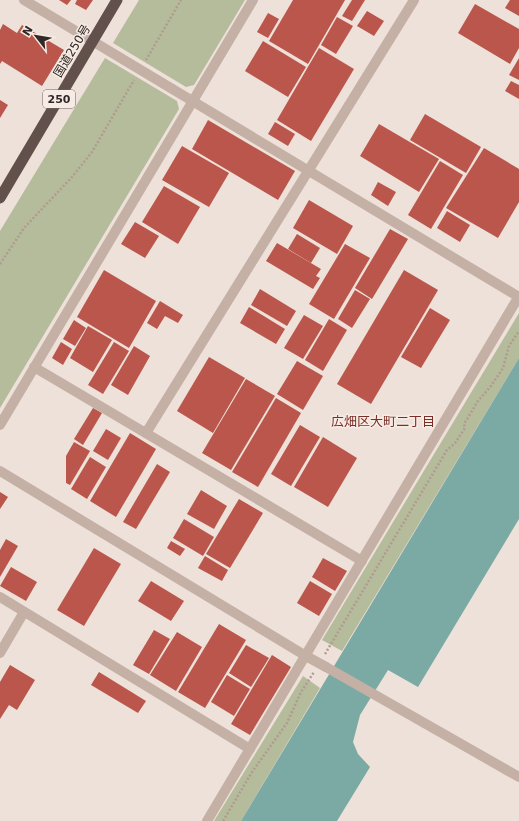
<svg xmlns="http://www.w3.org/2000/svg" width="519" height="821" viewBox="0 0 519 821" font-family="'DejaVu Sans','Noto Sans JP',sans-serif">
	<style>
		.green { fill: #b5bc9b }
		.water { fill: #7ba9a4 }
		.building { fill: #ba564b }
		.lines { fill: none; stroke-linecap: round; stroke-linejoin: round }
		.path { stroke: #b19a91; stroke-width: 2.5; stroke-dasharray: 2 2; stroke-linecap: butt }
		.minor { stroke: #c5b0a6; stroke-width: 10 }
		.tertiary { stroke: #c5b0a6; stroke-width: 10 }
		.trunk { stroke: #62504c; stroke-width: 11 }
		.labels { text-anchor: middle; dominant-baseline: central; stroke-width: 3; stroke-linejoin: round; paint-order: stroke }
		.shield { fill: #f7ece5; stroke: #6d635f; stroke-width: 1 }
		.shield-label { font-size: 11px; font-weight: bold; fill: #322826 }
		.street-label { font-size: 12px; fill: #322826; stroke: #f7ece5 }
		.neighbourhood-label { font-size: 13px; fill: #792f27; stroke: #f7ece5 }
	</style>
	<rect width="100%" height="100%" fill="#eee1d9"/>
	<!-- green -->
	<g class="green">
		<polygon points="139,0 245,0 194,85 186,87 113,43"/>
		<polygon points="105,58 177,101 179,109 0,408 0,231"/>
		<polygon points="519,313 519,358 342,651 322,640"/>
		<polygon points="303,676 320,688 241,821 214,821"/>
	</g>
	<!-- water -->
	<polygon class="water" points="519,358 519,519 418,687 388,670 360,715 353,742 358,754 370,767 337,821 241,821"/>
	<!-- building -->
	<g class="building">
		<polygon points="59,0 71,0 67,5"/>
		<polygon points="77,0 93,0 86,10 75,4"/>
		<polygon points="293,0 345,0 308,64 269,41"/>
		<polygon points="352,0 365,0 352,21 342,16"/>
		<polygon points="510,0 519,0 519,16 505,8"/>
		<polygon points="475,4 519,29 519,48 510,64 458,33"/>
		<polygon points="367,11 384,21 374,36 357,26"/>
		<polygon points="268,13 279,19 268,38 257,32"/>
		<polygon points="337,17 353,26 336,54 321,45"/>
		<polygon points="3,24 17,33 22,25 64,50 42,86 2,61 0,64 0,30"/>
		<polygon points="263,41 306,67 288,97 245,71"/>
		<polygon points="319,48 354,69 311,141 277,120"/>
		<polygon points="519,58 519,80 509,75"/>
		<polygon points="511,81 519,85 519,99 505,91"/>
		<polygon points="0,100 8,105 0,118"/>
		<polygon points="425,114 481,147 466,173 410,140"/>
		<polygon points="208,120 295,171 278,200 192,149"/>
		<polygon points="275,122 295,134 288,146 268,134"/>
		<polygon points="379,124 439,159 419,192 360,156"/>
		<polygon points="182,146 229,173 209,207 162,180"/>
		<polygon points="484,148 519,169 519,202 498,238 446,208"/>
		<polygon points="440,161 463,175 431,229 408,215"/>
		<polygon points="378,182 396,192 388,206 371,195"/>
		<polygon points="164,186 200,207 178,244 142,222"/>
		<polygon points="309,200 353,226 337,254 293,228"/>
		<polygon points="447,211 470,225 460,242 437,228"/>
		<polygon points="135,222 159,236 145,258 121,244"/>
		<polygon points="390,229 408,239 372,299 355,288"/>
		<polygon points="297,234 320,248 311,263 288,249"/>
		<polygon points="277,243 321,269 316,276 320,278 313,289 266,261"/>
		<polygon points="345,244 370,258 334,319 309,304"/>
		<polygon points="104,270 156,301 129,348 77,317"/>
		<polygon points="404,270 438,290 371,404 337,384"/>
		<polygon points="260,289 296,311 287,326 251,305"/>
		<polygon points="355,290 370,299 352,328 338,319"/>
		<polygon points="160,301 183,315 178,323 165,316 157,329 147,323"/>
		<polygon points="249,307 285,329 276,344 240,323"/>
		<polygon points="430,308 450,320 421,368 401,357"/>
		<polygon points="304,315 323,326 303,359 284,348"/>
		<polygon points="329,319 347,330 323,371 305,360"/>
		<polygon points="74,320 86,328 75,346 63,339"/>
		<polygon points="88,326 112,340 93,372 70,358"/>
		<polygon points="61,342 72,349 63,365 52,358"/>
		<polygon points="114,342 129,351 103,394 88,385"/>
		<polygon points="134,346 150,356 128,395 111,385"/>
		<polygon points="209,357 245,378 213,433 177,411"/>
		<polygon points="297,361 323,376 303,410 277,394"/>
		<polygon points="246,379 275,396 231,470 202,453"/>
		<polygon points="276,398 301,413 258,487 232,472"/>
		<polygon points="93,408 102,413 83,445 74,439"/>
		<polygon points="300,425 320,437 291,486 271,474"/>
		<polygon points="106,429 121,438 108,460 93,451"/>
		<polygon points="130,433 156,449 116,517 90,501"/>
		<polygon points="323,437 357,458 328,507 294,487"/>
		<polygon points="74,442 90,451 70,485 66,483 66,456"/>
		<polygon points="90,457 106,467 87,499 71,489"/>
		<polygon points="157,464 170,472 136,529 123,522"/>
		<polygon points="201,490 227,506 214,529 187,514"/>
		<polygon points="0,492 8,497 0,509"/>
		<polygon points="239,499 263,513 230,568 206,554"/>
		<polygon points="184,519 214,537 203,556 173,538"/>
		<polygon points="6,539 18,546 0,577 0,550"/>
		<polygon points="171,541 185,549 180,556 167,548"/>
		<polygon points="94,548 121,564 84,626 57,610"/>
		<polygon points="205,556 228,570 222,581 198,568"/>
		<polygon points="323,558 347,571 335,591 312,577"/>
		<polygon points="11,567 37,582 26,601 0,586"/>
		<polygon points="151,581 184,601 171,621 138,601"/>
		<polygon points="310,581 332,594 319,616 297,603"/>
		<polygon points="219,624 246,640 205,708 178,692"/>
		<polygon points="154,630 170,639 149,674 133,665"/>
		<polygon points="177,632 202,647 176,691 150,675"/>
		<polygon points="246,645 269,658 251,687 229,673"/>
		<polygon points="272,655 291,667 250,735 231,724"/>
		<polygon points="10,665 35,680 17,710 9,705 0,719 0,682"/>
		<polygon points="99,672 146,701 138,713 91,685"/>
		<polygon points="227,675 250,689 234,716 211,702"/>
	</g>
	<g class="lines">
		<!-- path -->
		<g class="path">
			<polyline points="146,60 181,0"/>
			<polyline points="0,264 24,228 72,177 92,152 134,80"/>
			<polyline points="325,654 447,450 455,443 465,428 464,424 478,401 491,386 503,368 509,346 519,331"/>
			<polyline points="223,821 252,772 287,723 301,692 314,672"/>
		</g>
		<!-- minor -->
		<g class="minor">
			<polyline points="24,0 519,297"/>
			<polyline points="34,367 362,561"/>
			<polyline points="0,425 253,0"/>
			<polyline points="146,433 414,0"/>
			<polyline points="0,597 250,749"/>
			<polyline points="0,653 24,612"/>
			<polyline points="306,656 326,667"/>
			<polyline points="207,821 519,296"/>
		</g>
		<!-- tertiary -->
		<g class="tertiary">
			<polyline points="0,471 306,656"/>
			<polyline points="326,667 519,777"/>
		</g>
		<!-- trunk -->
		<polyline class="trunk" points="0,198 117,0"/>
	</g>
	<g class="labels">
		<!-- shield labels -->
		<rect class="shield" x="43" y="90" width="32" height="18" rx="3"/>
		<g class="shield-label">
			<text x="59" y="99">250</text>
		</g>
		<!-- street labels -->
		<g class="street-label">
			<text transform="translate(72 51) rotate(-59)">国道250号</text>
		</g>
		<!-- neighbourhood labels -->
		<g class="neighbourhood-label">
			<text x="383" y="421">広畑区大町二丁目</text>
		</g>
	</g>
	<!-- north arrow -->
	<g transform="translate(36 36) rotate(301)" stroke="#f7ece5" stroke-width="3" paint-order="stroke">
	<path d="M0-3L7 15L0 10L-7 15Z" fill="#322826"/>
	<text y="-6" font-size="11" font-weight="bold" text-anchor="middle" fill="#322826">N</text>
	</g>
</svg>
